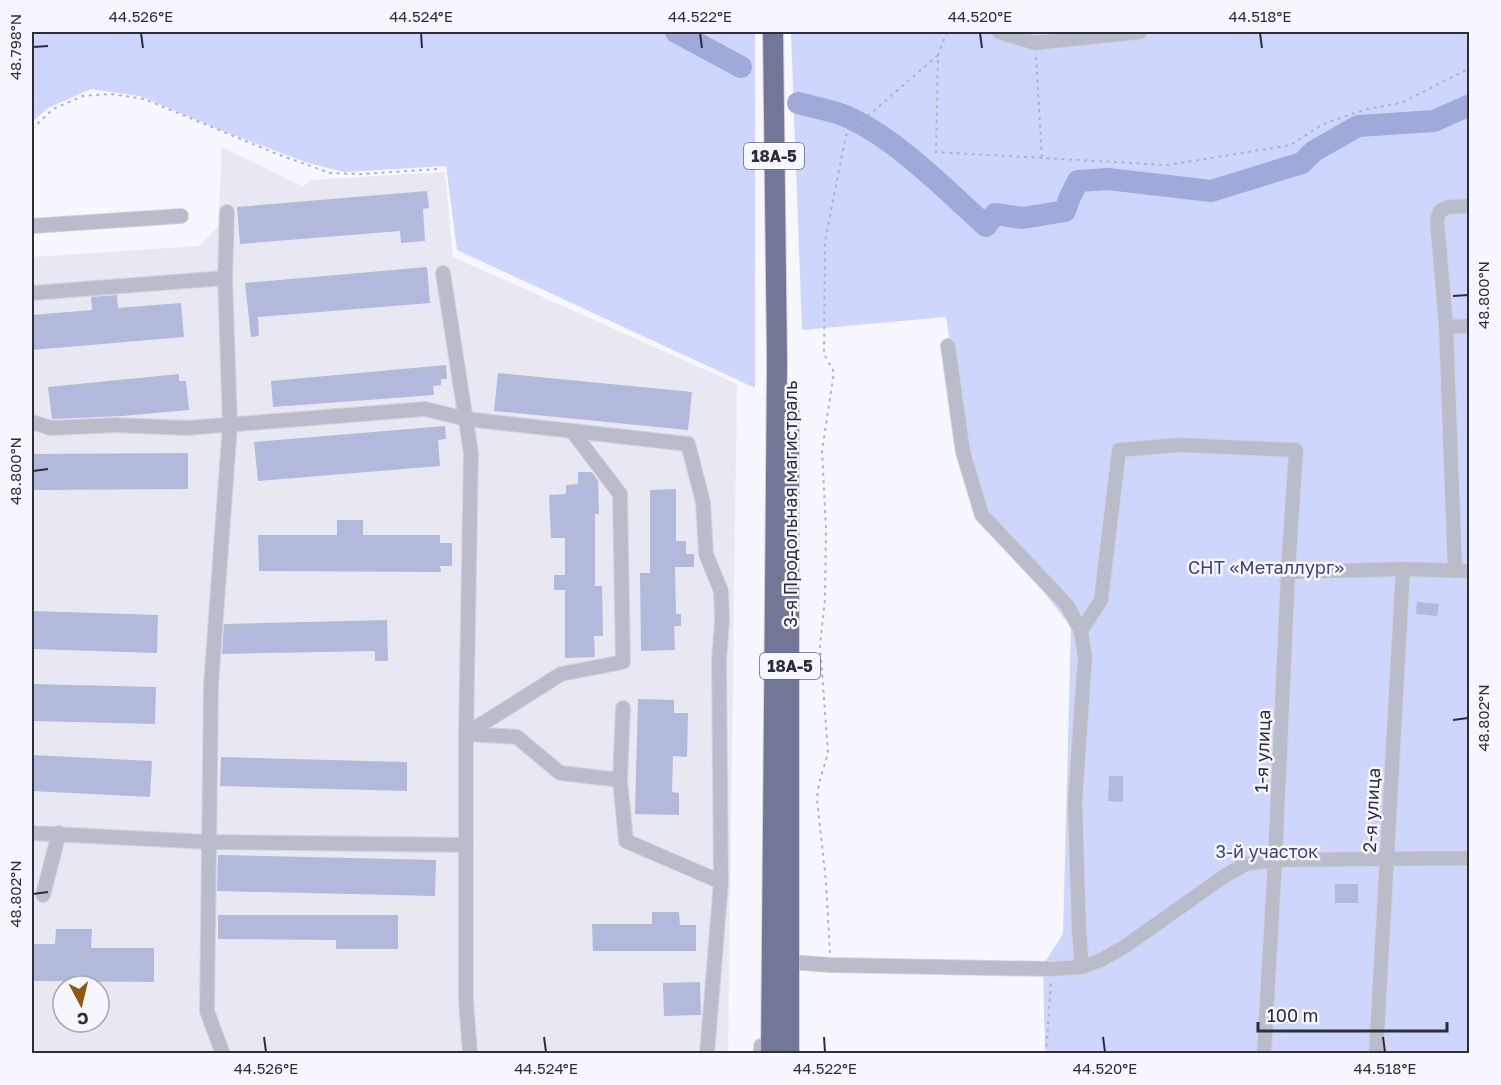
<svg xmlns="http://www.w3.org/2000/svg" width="1501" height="1085" viewBox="0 0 1501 1085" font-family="'Golos Text',sans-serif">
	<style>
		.built { fill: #e7e8f1; fill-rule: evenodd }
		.green { fill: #cfd6fe }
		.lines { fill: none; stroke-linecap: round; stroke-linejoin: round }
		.river { stroke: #a0a9d9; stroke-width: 22 }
		.building { fill: #b3b9db }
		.minor-casing { stroke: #d2d3dc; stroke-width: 16 }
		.highway-casing { stroke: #d2d3dc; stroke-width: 22 }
		.path { stroke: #b1b3bc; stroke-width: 2; stroke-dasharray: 3 4.5; stroke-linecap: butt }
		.minor { stroke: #b9bccb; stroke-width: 14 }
		.highway { stroke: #727797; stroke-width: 20 }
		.ticks { fill: none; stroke: #2c2e3b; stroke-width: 2 }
		.labels { text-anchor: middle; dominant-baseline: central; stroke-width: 5; stroke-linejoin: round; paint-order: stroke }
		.shield { fill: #f6f7ff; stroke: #696a76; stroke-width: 1.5 }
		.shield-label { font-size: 16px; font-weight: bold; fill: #2c2e3b }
		.street-label { font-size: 18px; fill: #2c2e3b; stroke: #f6f7ff }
		.park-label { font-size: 18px; fill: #3d437f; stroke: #f6f7ff }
		.neatline { fill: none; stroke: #2c2e3b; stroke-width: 2 }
		.ticks-label { font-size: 15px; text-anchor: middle; fill: #2c2e3b }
	</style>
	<rect width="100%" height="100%" fill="#f6f7ff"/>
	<!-- built -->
	<path class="built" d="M222 147 303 187 310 180 445 172 453 257 737 384 728 1053 32 1054V257L198 246 218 227ZM63 986H99V1022H63Z"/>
	<!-- green -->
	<g class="green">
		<polygon points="32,32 755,32 755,388 457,250 446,166 344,172 308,163 223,131 140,96 91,89 48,108 32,122"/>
		<polygon points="791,32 1469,32 1469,1053 1045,1053 1043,965 1063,934 1071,627 990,524 965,436 946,317 802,330"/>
	</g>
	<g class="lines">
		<!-- river -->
		<g class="river">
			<polyline points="676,32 741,67"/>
			<path d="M798 103C813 107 829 110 843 115 894 136 945 189 986 226L995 214 1023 218 1065 211 1069 199 1078 181 1108 179 1211 191 1302 163 1314 151 1358 126 1434 121 1470 105"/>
		</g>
	</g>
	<!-- building -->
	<g class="building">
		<polygon points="427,191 429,208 423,209 425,241 401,243 400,231 240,244 237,207"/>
		<polygon points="427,267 430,303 258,317 259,336 251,337 245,283"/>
		<polygon points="117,295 118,308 181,303 184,337 32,350 32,315 92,310 91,297"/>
		<polygon points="446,365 447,379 441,379 441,385 433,386 434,395 273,407 271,381"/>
		<polygon points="498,373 692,392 688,430 494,411"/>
		<polygon points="179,374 179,381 186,381 189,410 122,416 52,419 48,387"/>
		<polygon points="445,426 446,439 438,440 440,466 258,481 254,442"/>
		<polygon points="188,453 188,489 32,490 32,454"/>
		<polygon points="578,472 592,472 598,481 599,514 595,514 595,586 602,586 603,636 594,636 595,657 565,658 565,590 554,590 554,575 565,575 565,538 551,538 549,495 566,494 566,485 578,484"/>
		<polygon points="676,489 676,541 686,541 686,554 694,554 694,567 675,567 676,614 681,614 681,626 674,626 675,650 641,651 640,573 650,573 650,490"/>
		<polygon points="337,520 363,520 363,535 440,535 440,543 452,543 452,566 440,566 441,572 259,571 258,535 337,535"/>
		<polygon points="1417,602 1439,604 1437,616 1416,614"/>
		<polygon points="32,611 158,615 157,653 32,649"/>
		<polygon points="387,620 388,661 375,661 375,651 222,654 224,624"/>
		<polygon points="32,684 156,687 155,724 32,721"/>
		<polygon points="638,699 674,700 674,713 688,713 687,757 673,756 672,792 679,793 679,815 635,814"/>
		<polygon points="32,755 152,761 150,797 32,791"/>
		<polygon points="221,757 407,762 407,791 220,786"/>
		<polygon points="1109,776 1123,776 1123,802 1108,801"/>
		<polygon points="218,855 436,860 435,896 217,891"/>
		<rect x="1335" y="884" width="23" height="19"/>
		<polygon points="652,912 679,912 680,925 696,925 696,951 593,951 592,924 652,924"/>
		<polygon points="218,915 398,915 398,949 336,949 336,940 218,939"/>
		<polygon points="56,929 92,929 91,948 154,948 154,982 32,981 32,944 55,944"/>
		<polygon points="700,982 701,1015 664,1016 663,983"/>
	</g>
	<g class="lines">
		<!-- minor casing -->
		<g class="minor-casing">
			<g id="minor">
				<polyline points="999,32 1035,43 1140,32"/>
				<polyline points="32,226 181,216"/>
				<polyline points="443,273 471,453 466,734 466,1001 470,1054"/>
				<polyline points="32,293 225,278"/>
				<polyline points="1446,327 1470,326"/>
				<polyline points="948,346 963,452 982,515 1067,605 1081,631"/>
				<polyline points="32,422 51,428 116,425 187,428 425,409 466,419 688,444 703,502 706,554 721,591 722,621 719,660 721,882 707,1054"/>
				<polyline points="1455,571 1446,327 1437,220 1440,211 1448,207 1470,206"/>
				<polyline points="1288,572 1403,569 1470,571"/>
				<polyline points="623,708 620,780 626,841 721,882"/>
				<polyline points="466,734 561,674 623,662 620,494 572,431"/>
				<polyline points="466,734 517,737 560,773 620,780"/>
				<polyline points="32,833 209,842 466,845"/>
				<polyline points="43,895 59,833"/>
				<polyline points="789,962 831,965 1051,969 1082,967 1101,960 1124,947 1226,875 1246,864 1275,860 1470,858"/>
				<polyline points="1082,967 1079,932 1075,801 1085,657 1081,631 1101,600 1119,450 1179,445 1296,450 1288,572 1275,860 1264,1054"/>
				<polyline points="223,1054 207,1011 211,685 230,424 225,278 227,212"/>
				<polyline points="761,1054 761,1046"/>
				<polyline points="1376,1054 1403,569"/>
			</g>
		</g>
		<!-- highway casing -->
		<g class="highway-casing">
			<g id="highway">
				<polyline points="771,1054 777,361 773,32"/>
				<polyline points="789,1054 789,405"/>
			</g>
		</g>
		<!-- path -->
		<g class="path">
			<polyline points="947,32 938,55 936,152 1168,165 1291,145 1323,124 1367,109 1401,103 1470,68"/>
			<polyline points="1036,57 1042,159"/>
			<polyline points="32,129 53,109 83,96 111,94 144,99 277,154 330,173 362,174 437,169"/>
			<polyline points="830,953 826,882 817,799 819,783 828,753 820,645 825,599 826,528 822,451 834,372 824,354 825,241 846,135 938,55"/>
			<polyline points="1046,1054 1051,981"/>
		</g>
		<!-- minor -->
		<use href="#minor" class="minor"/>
		<!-- highway -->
		<use href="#highway" class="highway"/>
	</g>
	<!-- ticks -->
	<path class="ticks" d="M141 33 143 48M421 33 422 48M700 33 702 48M980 33 982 48M1260 33 1262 48M33 47 48 46M1453 296 1468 295M33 471 48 469M1453 720 1468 718M33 894 48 892M264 1037 266 1052M544 1037 546 1052M824 1037 825 1052M1103 1037 1105 1052M1383 1037 1385 1052"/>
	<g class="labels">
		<!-- shield labels -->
		<g class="shield">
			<rect x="744" y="143" width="60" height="26" rx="4.5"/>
			<rect x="760" y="653" width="60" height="26" rx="4.5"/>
		</g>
		<g class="shield-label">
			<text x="774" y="156">18А-5</text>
			<text x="790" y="666">18А-5</text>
		</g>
		<!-- street labels -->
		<g class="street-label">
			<text transform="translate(790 504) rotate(-90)">3-я Продольная магистраль</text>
			<text transform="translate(1262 751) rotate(-88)">1-я улица</text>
			<text transform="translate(1371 810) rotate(-87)">2-я улица</text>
		</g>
		<!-- park labels -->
		<g class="park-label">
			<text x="1266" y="567">СНТ «Металлург»</text>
			<text x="1267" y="851">3-й участок</text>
		</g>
	</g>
	<!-- border -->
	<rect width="1501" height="1085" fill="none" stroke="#f6f7ff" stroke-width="66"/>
	<!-- north arrow -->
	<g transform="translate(81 1004) rotate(173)"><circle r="28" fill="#f6f7ff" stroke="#a5a7b1" stroke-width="1.5"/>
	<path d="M0-4.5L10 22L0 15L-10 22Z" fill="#8f590e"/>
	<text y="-9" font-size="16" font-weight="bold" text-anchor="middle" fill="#2c2e3b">С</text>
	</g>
	<!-- scale -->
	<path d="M1258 1022v9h189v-9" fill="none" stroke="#2c2e3b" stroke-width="3"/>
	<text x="1267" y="1022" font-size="18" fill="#2c2e3b" stroke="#f6f7ff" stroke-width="4.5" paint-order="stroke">100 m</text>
	<rect x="33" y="33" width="1435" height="1019" class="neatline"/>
	<g class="ticks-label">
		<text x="141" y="22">44.526°E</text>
		<text x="421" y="22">44.524°E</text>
		<text x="700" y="22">44.522°E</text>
		<text x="980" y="22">44.520°E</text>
		<text x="1260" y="22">44.518°E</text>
		<text transform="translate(16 47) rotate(-90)" y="5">48.798°N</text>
		<text transform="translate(1484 295) rotate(-90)" y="5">48.800°N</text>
		<text transform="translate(16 471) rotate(-90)" y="5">48.800°N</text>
		<text transform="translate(1484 718) rotate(-90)" y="5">48.802°N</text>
		<text transform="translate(16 894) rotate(-90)" y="5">48.802°N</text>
		<text x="266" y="1074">44.526°E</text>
		<text x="546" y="1074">44.524°E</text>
		<text x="825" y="1074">44.522°E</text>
		<text x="1105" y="1074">44.520°E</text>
		<text x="1385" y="1074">44.518°E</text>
	</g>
</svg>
